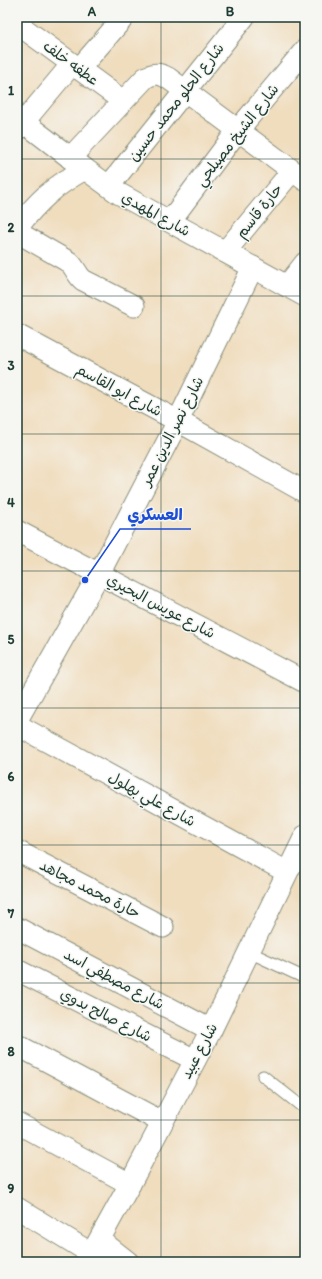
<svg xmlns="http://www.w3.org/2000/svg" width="322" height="1279" viewBox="0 0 322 1279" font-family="Itim,'Playpen Sans Arabic',sans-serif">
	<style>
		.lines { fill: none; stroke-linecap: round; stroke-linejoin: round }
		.service-casing { stroke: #888d79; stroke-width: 13 }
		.minor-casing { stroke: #888d79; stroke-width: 23 }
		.service { stroke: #fff; stroke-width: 11 }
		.minor { stroke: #fff; stroke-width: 21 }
		.grid { fill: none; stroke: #1f3d34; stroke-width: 1; stroke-opacity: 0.55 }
		.labels { text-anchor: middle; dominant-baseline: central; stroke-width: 3; stroke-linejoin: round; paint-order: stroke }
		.street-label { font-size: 15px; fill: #1f3d34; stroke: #f6f6f2 }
		.leader { fill: none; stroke: #1d4ed8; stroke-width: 1.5 }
		.callout-dot { fill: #1d4ed8; stroke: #f6f6f2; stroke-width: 1.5 }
		.callout-label { font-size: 16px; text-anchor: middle; font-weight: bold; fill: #1d4ed8; stroke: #f6f6f2; stroke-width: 3; stroke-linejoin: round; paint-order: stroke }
		.neatline { fill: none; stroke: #1f3d34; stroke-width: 1.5 }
		.grid-label { font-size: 13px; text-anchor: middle; font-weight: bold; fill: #1f3d34 }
	</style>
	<rect width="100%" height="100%" fill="#f6f6f2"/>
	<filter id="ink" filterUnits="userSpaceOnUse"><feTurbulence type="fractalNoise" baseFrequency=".025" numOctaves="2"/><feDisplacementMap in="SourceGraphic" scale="8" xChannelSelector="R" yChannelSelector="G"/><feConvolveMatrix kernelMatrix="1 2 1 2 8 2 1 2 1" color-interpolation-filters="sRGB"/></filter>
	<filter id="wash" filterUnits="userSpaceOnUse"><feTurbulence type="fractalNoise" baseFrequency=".012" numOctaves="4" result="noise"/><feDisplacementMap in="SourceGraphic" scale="16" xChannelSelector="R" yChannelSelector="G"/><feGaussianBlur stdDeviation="0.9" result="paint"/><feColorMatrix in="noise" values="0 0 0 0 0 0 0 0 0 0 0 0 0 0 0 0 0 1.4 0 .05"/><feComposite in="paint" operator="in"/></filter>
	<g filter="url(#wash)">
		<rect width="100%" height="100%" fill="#f0ddbe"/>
	</g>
	<g filter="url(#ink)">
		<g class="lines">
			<!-- service casing -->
			<g class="service-casing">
				<g id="service">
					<polyline points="249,952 305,978"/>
					<polyline points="263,1076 305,1109"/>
				</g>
			</g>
			<!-- minor casing -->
			<g class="minor-casing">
				<g id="minor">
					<polyline points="19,25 123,101"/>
					<polyline points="79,69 124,17"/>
					<polyline points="17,117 85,169 118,193 305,296"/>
					<polyline points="17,130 72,64"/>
					<path d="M70 158 145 78C154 73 159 73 168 78L305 180"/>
					<polyline points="109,186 244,17"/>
					<polyline points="170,221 238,130 305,50"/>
					<path d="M17 228C38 201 54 186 85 169"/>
					<path d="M17 232 69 262C75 267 77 275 83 280L134 306"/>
					<polyline points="225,252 292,171"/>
					<polyline points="287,286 305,263"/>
					<polyline points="17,335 178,421 305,492"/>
					<polyline points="17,531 305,682"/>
					<polyline points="17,720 99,574 178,421 253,267"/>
					<polyline points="17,725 287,872"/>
					<polyline points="17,851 163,927"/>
					<polyline points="17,928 211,1030"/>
					<polyline points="17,970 195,1060"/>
					<polyline points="17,1045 162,1122"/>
					<polyline points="17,1123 130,1184"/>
					<polyline points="17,1208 92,1254 102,1262"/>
					<polyline points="100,1240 128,1262"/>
					<polyline points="87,1262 130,1184 211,1030 305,836"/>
				</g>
			</g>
			<!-- service -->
			<use href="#service" class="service"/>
			<!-- minor -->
			<use href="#minor" class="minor"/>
		</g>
	</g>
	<!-- grid -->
	<path class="grid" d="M161 17V1262M17 159H305M17 296H305M17 434H305M17 571H305M17 708H305M17 845H305M17 983H305M17 1120H305"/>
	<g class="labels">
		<!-- street labels -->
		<g class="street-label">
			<text transform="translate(71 63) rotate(36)">عطفه خلف</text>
			<text transform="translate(176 102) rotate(-52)">شارع الحلو محمد حسين</text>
			<text transform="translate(237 135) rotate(-52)">شارع الشيخ مصيلحي</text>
			<text transform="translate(259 211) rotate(-51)">حارة قاسم</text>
			<text transform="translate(156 214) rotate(29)">شارع المهدي</text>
			<text transform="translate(119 390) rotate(28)">شارع ابو القاسم</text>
			<text transform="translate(172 431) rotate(-63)">شارع نصر الدين عمر</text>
			<text transform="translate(161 606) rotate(28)">شارع عويس البحيري</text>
			<text transform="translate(152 799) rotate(29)">شارع علي بهلول</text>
			<text transform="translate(90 889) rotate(27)">حارة محمد مجاهد</text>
			<text transform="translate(114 979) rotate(28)">شارع مصطفي اسد</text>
			<text transform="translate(106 1015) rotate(27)">شارع صالح بدوي</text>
			<text transform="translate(199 1051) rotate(-62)">شارع عبيد</text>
		</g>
	</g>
	<!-- callouts -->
	<path class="leader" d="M85 580L120 529H191"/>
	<circle class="callout-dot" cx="85" cy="580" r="4"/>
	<g class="callout-label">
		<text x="155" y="520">العسكري</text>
	</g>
	<!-- margin -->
	<rect width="322" height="1279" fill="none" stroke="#f6f6f2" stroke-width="44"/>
	<rect x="22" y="22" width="278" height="1235" class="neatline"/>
	<g class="grid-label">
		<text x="92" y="16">A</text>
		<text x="230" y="16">B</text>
		<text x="11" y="95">1</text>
		<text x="11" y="232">2</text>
		<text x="11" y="370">3</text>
		<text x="11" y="507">4</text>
		<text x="11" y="644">5</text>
		<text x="11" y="781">6</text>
		<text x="11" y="918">7</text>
		<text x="11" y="1056">8</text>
		<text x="11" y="1193">9</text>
	</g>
</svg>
